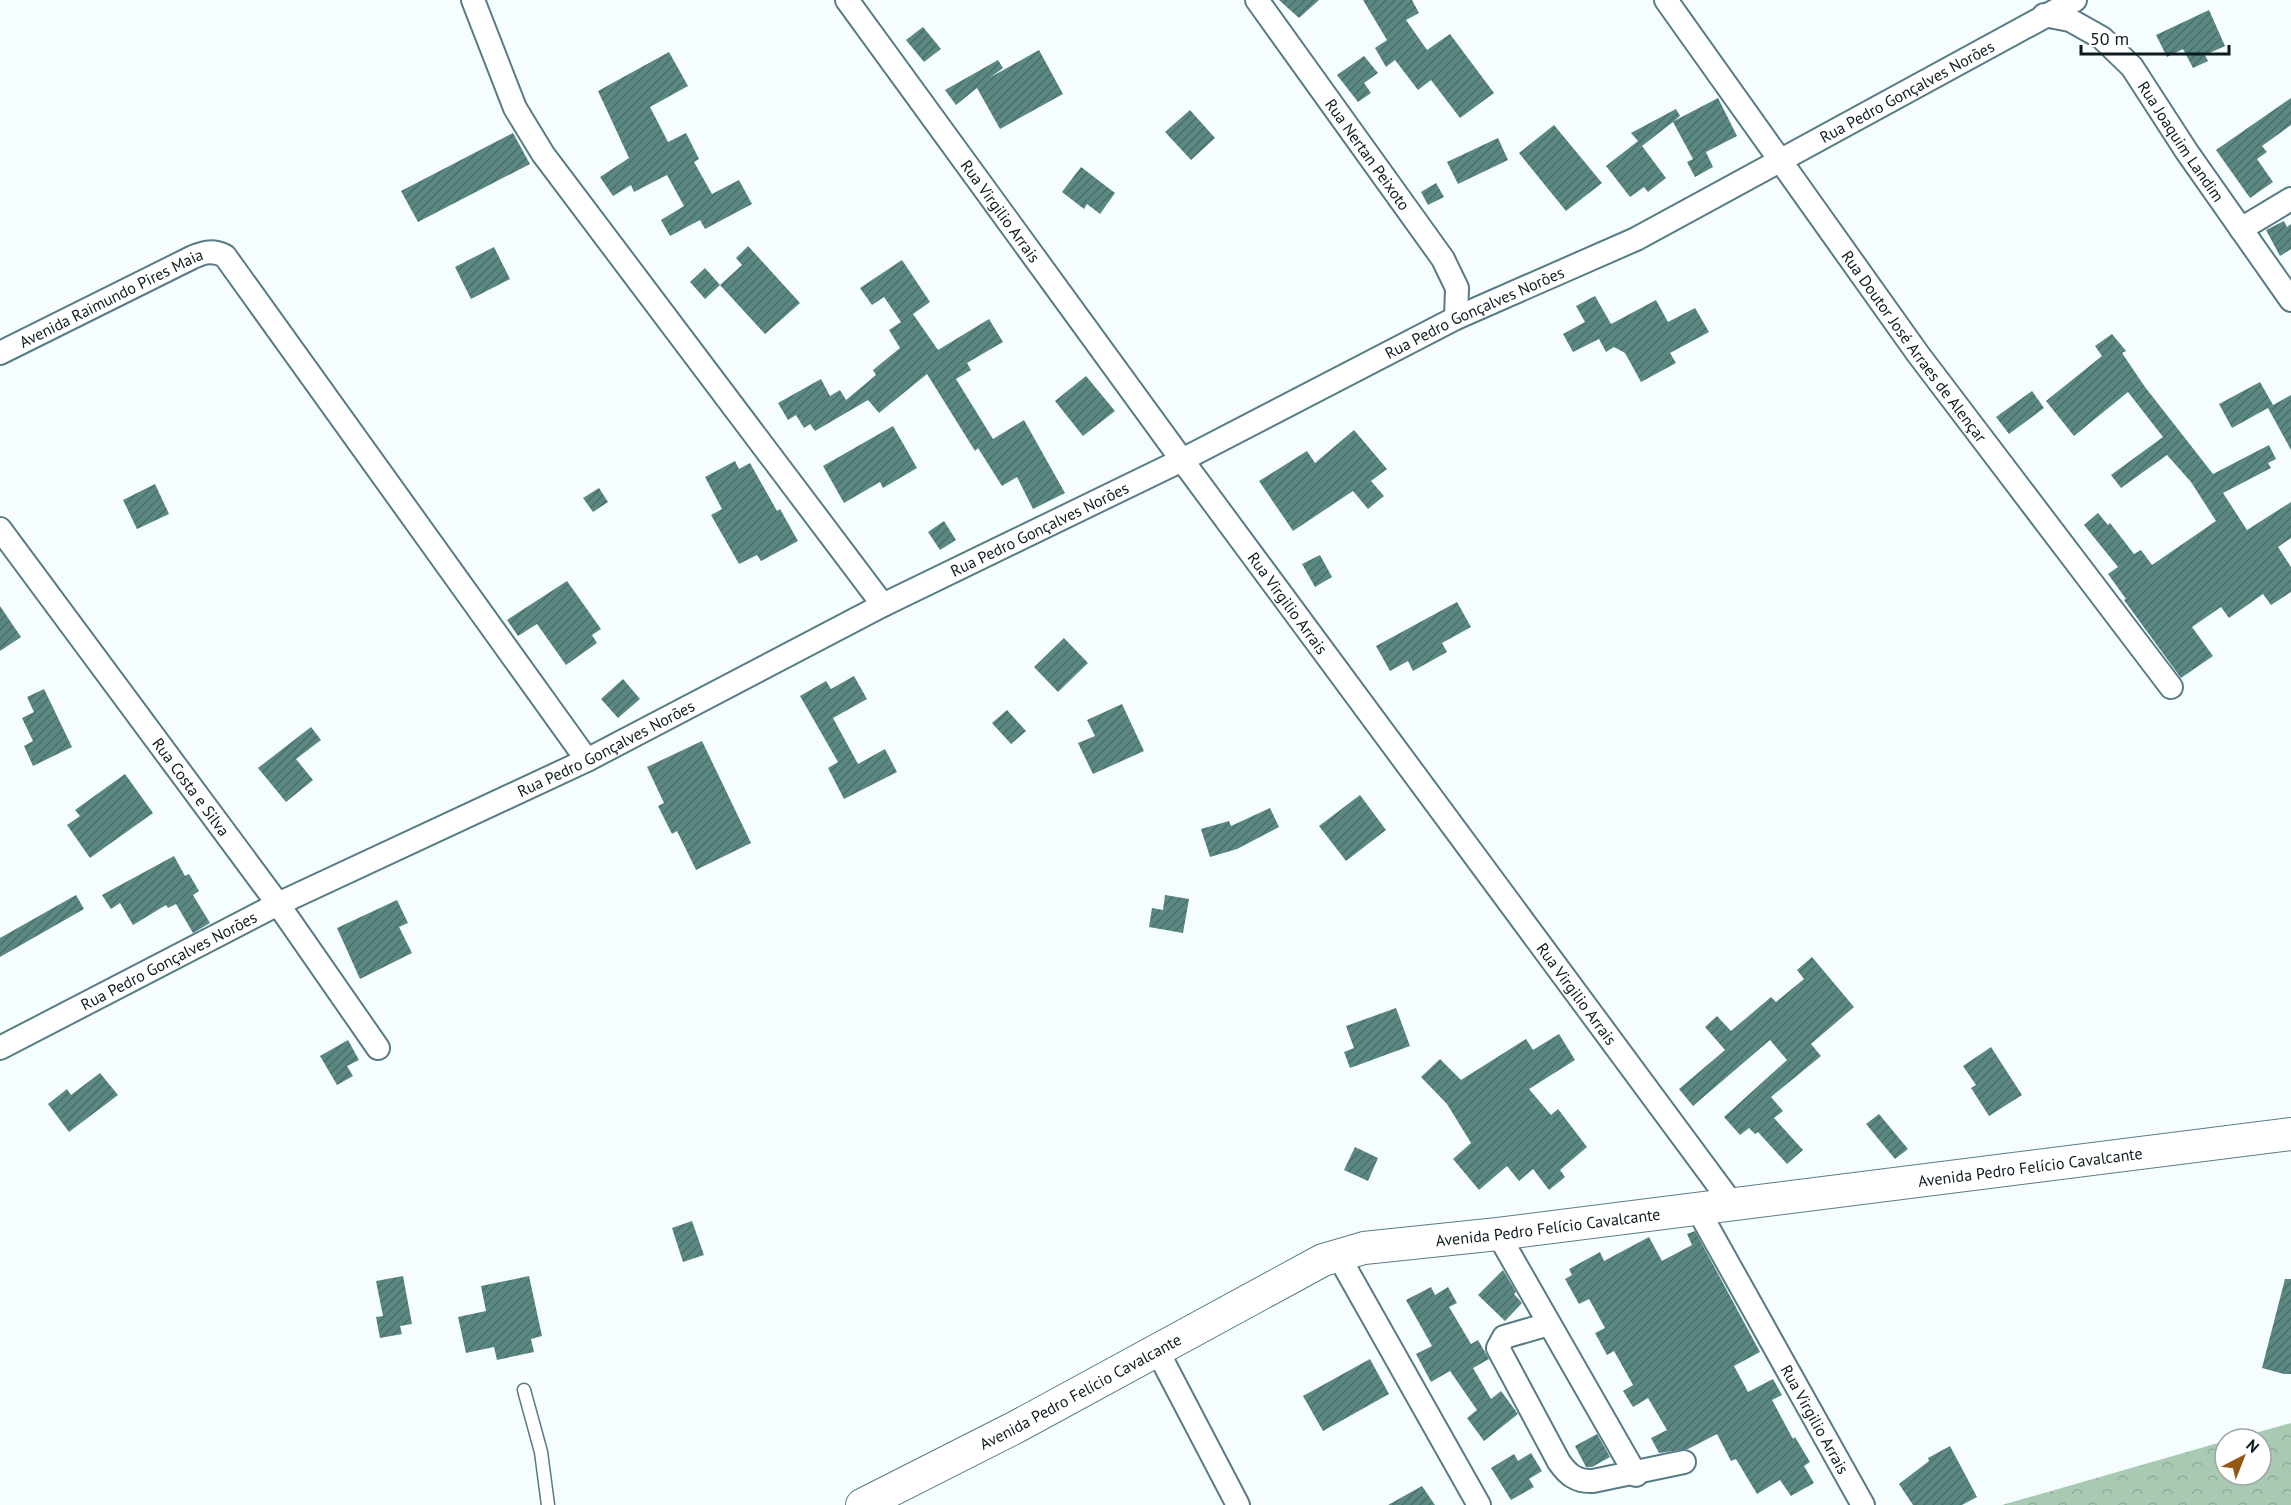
<svg xmlns="http://www.w3.org/2000/svg" width="2291" height="1505" viewBox="0 0 2291 1505" font-family="'PT Sans',sans-serif">
	<style>
		.forest { fill: url(#forest-crowns) }
		.building { fill: url(#building-hatch) }
		.lines { fill: none; stroke-linecap: round; stroke-linejoin: round }
		.lane-casing { stroke: #587c86; stroke-width: 15 }
		.street-casing { stroke: #587c86; stroke-width: 26 }
		.secondary-casing { stroke: #587c86; stroke-width: 34 }
		.lane { stroke: #fff; stroke-width: 12 }
		.street { stroke: #fff; stroke-width: 22 }
		.secondary { stroke: #fff; stroke-width: 32 }
		.labels { text-anchor: middle; dominant-baseline: central; stroke-width: 6; stroke-linejoin: round; paint-order: stroke }
		.street-label { font-size: 16px; fill: #0d1b1f; stroke: #fff }
	</style>
	<defs>
		<pattern id="forest-crowns" width="20" height="18" patternUnits="userSpaceOnUse" patternTransform="scale(1.5)"><rect width="20" height="18" fill="#a8cab3"/><path d="M2 6a3 3 0 1 1 6 0M12 15a3 3 0 1 1 6 0" fill="none" stroke="#8fad9a"/></pattern>
		<pattern id="building-hatch" width="6" height="6" patternUnits="userSpaceOnUse" patternTransform="scale(1.5)"><rect width="6" height="6" fill="#5b8882"/><path d="M-1 1l2-2M0 6l6-6M5 7l2-2" fill="none" stroke="#4a6e6a"/></pattern>
	</defs>
	<rect width="100%" height="100%" fill="#f5fdff"/>
	<!-- forest -->
	<polygon class="forest" points="2291,1423 2291,1505 2002,1505 2225,1441 2225,1475 2261,1475 2261,1439 2234,1439"/>
	<!-- building -->
	<g class="building">
		<polygon points="1279,0 1319,0 1299,18"/>
		<polygon points="1363,0 1412,0 1419,13 1406,20 1427,50 1450,34 1494,93 1460,118 1431,80 1418,90 1395,60 1386,67 1375,48 1387,40"/>
		<polygon points="2209,10 2225,46 2205,55 2208,61 2193,68 2183,49 2167,57 2156,35"/>
		<polygon points="923,27 941,49 924,62 906,40"/>
		<polygon points="1039,50 1063,94 1000,129 977,88 956,105 945,90 998,60 1003,68 991,77"/>
		<polygon points="669,52 688,86 650,107 668,142 686,133 699,159 694,162 712,194 739,180 752,204 705,229 700,220 670,236 661,220 684,206 667,175 634,192 631,185 613,196 600,177 629,158 598,91"/>
		<polygon points="1364,56 1378,73 1364,83 1371,93 1358,102 1337,75"/>
		<polygon points="1718,98 1737,136 1706,152 1713,167 1695,177 1687,162 1693,159 1673,122 1642,146 1666,178 1648,192 1644,187 1630,197 1606,166 1638,141 1631,133 1676,109 1680,116 1674,121"/>
		<polygon points="2291,98 2291,125 2262,146 2267,152 2257,159 2273,182 2250,198 2216,150"/>
		<polygon points="1190,110 1215,138 1191,160 1165,132"/>
		<polygon points="1554,125 1602,183 1566,211 1519,153"/>
		<polygon points="513,133 530,164 418,222 401,191"/>
		<polygon points="1498,138 1508,160 1458,184 1447,162"/>
		<polygon points="1081,167 1115,193 1100,214 1087,204 1084,209 1062,192"/>
		<polygon points="1436,183 1444,197 1428,205 1421,192"/>
		<polygon points="2284,221 2287,227 2291,224 2291,249 2280,256 2266,230"/>
		<polygon points="748,246 800,303 765,334 720,285 742,265 736,258"/>
		<polygon points="494,247 510,279 471,299 455,267"/>
		<polygon points="902,260 930,302 913,314 938,350 989,319 1003,342 967,363 971,370 956,379 993,439 1024,420 1065,493 1033,509 1017,477 1002,486 978,448 975,451 927,374 879,413 868,400 815,431 810,424 804,428 796,415 788,420 778,403 821,379 830,396 840,390 846,400 876,375 873,370 900,348 889,330 901,322 884,297 872,305 860,288"/>
		<polygon points="705,268 720,285 705,299 690,282"/>
		<polygon points="1595,296 1611,324 1656,300 1668,322 1695,308 1709,332 1670,353 1676,363 1641,382 1625,353 1614,347 1606,352 1599,339 1573,352 1563,334 1585,322 1576,306"/>
		<polygon points="2112,334 2126,351 2122,353 2145,387 2213,474 2269,445 2276,459 2268,463 2271,468 2223,493 2247,530 2291,502 2291,538 2278,547 2291,567 2291,592 2271,605 2263,594 2229,618 2221,607 2192,627 2213,656 2181,678 2124,600 2126,599 2108,574 2118,567 2084,525 2098,513 2108,525 2110,523 2134,554 2141,550 2152,565 2216,521 2191,482 2167,455 2121,488 2111,475 2163,437 2128,392 2074,436 2046,401 2102,356 2095,346"/>
		<polygon points="1086,376 1115,411 1083,436 1055,401"/>
		<polygon points="2260,382 2273,405 2291,395 2291,450 2268,408 2232,428 2219,404"/>
		<polygon points="2032,391 2044,408 2009,434 1996,417"/>
		<polygon points="893,426 917,468 883,488 880,482 844,503 823,466"/>
		<polygon points="1354,430 1387,469 1371,481 1384,496 1368,509 1353,491 1293,531 1259,481 1307,451 1315,463"/>
		<polygon points="735,461 739,469 750,463 777,511 780,509 798,541 761,561 757,555 739,564 711,515 722,509 705,477"/>
		<polygon points="155,484 169,514 137,529 123,500"/>
		<polygon points="599,488 608,502 593,512 583,498"/>
		<polygon points="944,521 956,540 940,550 928,532"/>
		<polygon points="1320,555 1332,577 1315,587 1302,564"/>
		<polygon points="567,581 601,629 592,635 597,643 566,665 537,624 518,636 507,620"/>
		<polygon points="1457,602 1471,627 1442,643 1447,652 1413,671 1408,661 1390,671 1376,646"/>
		<polygon points="0,606 21,637 0,651"/>
		<polygon points="1064,638 1088,663 1058,692 1034,667"/>
		<polygon points="854,676 867,699 833,718 858,764 885,749 897,772 844,799 828,768 838,762 800,696 826,681 831,689"/>
		<polygon points="623,679 640,699 618,718 601,699"/>
		<polygon points="44,689 72,747 33,766 24,746 33,741 22,718 34,712 27,697"/>
		<polygon points="1122,704 1144,751 1093,774 1078,743 1095,736 1087,720"/>
		<polygon points="1007,710 1026,731 1011,744 992,723"/>
		<polygon points="311,727 321,740 296,759 313,780 286,802 258,768"/>
		<polygon points="702,741 751,843 696,870 677,831 672,834 658,806 664,803 647,767"/>
		<polygon points="125,774 153,813 90,858 67,825 80,816 75,810"/>
		<polygon points="1360,795 1386,830 1346,861 1319,826"/>
		<polygon points="1270,808 1279,827 1237,849 1210,857 1201,829 1229,821 1231,826"/>
		<polygon points="174,856 185,876 189,874 199,891 193,895 210,923 193,933 176,904 168,908 166,905 133,925 120,903 111,909 102,895"/>
		<polygon points="76,895 84,909 0,957 0,938"/>
		<polygon points="1165,895 1189,899 1183,933 1149,927 1152,908 1163,910"/>
		<polygon points="397,900 408,923 399,927 412,953 360,979 337,928"/>
		<polygon points="1812,957 1854,1007 1811,1044 1821,1056 1771,1097 1783,1111 1774,1118 1803,1150 1787,1164 1758,1132 1755,1134 1749,1128 1740,1135 1724,1117 1787,1060 1770,1040 1693,1106 1679,1089 1725,1050 1705,1027 1717,1016 1731,1031 1771,997 1776,1002 1804,979 1797,970"/>
		<polygon points="1396,1008 1410,1046 1350,1068 1344,1052 1354,1048 1346,1026"/>
		<polygon points="1559,1034 1575,1060 1529,1089 1551,1115 1558,1109 1587,1147 1560,1170 1565,1177 1549,1190 1533,1169 1519,1181 1507,1166 1479,1190 1453,1159 1471,1143 1447,1104 1421,1077 1440,1059 1461,1080 1526,1039 1533,1050"/>
		<polygon points="348,1040 359,1060 347,1066 353,1076 337,1085 320,1056"/>
		<polygon points="1991,1047 2022,1095 1989,1116 1971,1088 1976,1085 1963,1066"/>
		<polygon points="100,1073 118,1095 69,1132 48,1104 67,1089 71,1095"/>
		<polygon points="1879,1114 1908,1149 1895,1159 1866,1124"/>
		<polygon points="1355,1147 1378,1158 1368,1181 1344,1170"/>
		<polygon points="692,1221 704,1255 683,1262 672,1228"/>
		<polygon points="1695,1231 1760,1352 1734,1366 1748,1392 1773,1379 1782,1395 1772,1400 1793,1439 1795,1437 1810,1462 1804,1466 1814,1483 1791,1496 1780,1480 1757,1494 1736,1459 1731,1461 1717,1434 1688,1449 1659,1453 1651,1438 1667,1430 1648,1398 1633,1407 1623,1391 1633,1385 1614,1351 1607,1355 1595,1333 1605,1328 1589,1299 1579,1304 1565,1279 1572,1275 1569,1269 1600,1252 1604,1261 1649,1237 1662,1261 1692,1245 1687,1234"/>
		<polygon points="1503,1270 1516,1292 1514,1294 1522,1303 1505,1321 1478,1295"/>
		<polygon points="403,1276 412,1324 400,1326 402,1334 380,1338 376,1317 383,1316 376,1281"/>
		<polygon points="529,1276 542,1336 531,1339 534,1352 497,1360 494,1347 466,1353 458,1317 486,1311 481,1286"/>
		<polygon points="2285,1279 2291,1279 2291,1374 2284,1374 2262,1368"/>
		<polygon points="1431,1287 1435,1295 1448,1287 1457,1303 1449,1307 1471,1344 1478,1340 1489,1359 1473,1368 1491,1399 1501,1391 1518,1414 1484,1441 1467,1418 1477,1410 1450,1371 1431,1382 1416,1354 1432,1346 1406,1300"/>
		<polygon points="1370,1359 1389,1394 1323,1431 1303,1396"/>
		<polygon points="1597,1434 1610,1457 1592,1467 1586,1467 1575,1446"/>
		<polygon points="1950,1446 1977,1497 1962,1505 1913,1505 1899,1484 1929,1461 1928,1458"/>
		<polygon points="1531,1453 1542,1471 1529,1479 1534,1487 1511,1500 1491,1468 1514,1454 1518,1461"/>
		<polygon points="1422,1486 1435,1505 1388,1505"/>
	</g>
	<g class="lines">
		<!-- lane casing -->
		<g class="lane-casing">
			<polyline id="lane" points="524,1390 541,1452 548,1505"/>
		</g>
		<!-- street casing -->
		<g class="street-casing">
			<g id="street">
				<polyline points="473,0 515,108 543,154 883,605"/>
				<path id="s1" d="M847 0 1182 460 1733 1205"/>
				<path id="s2" d="M1257 0 1443 259 1457 288 1456 318"/>
				<path id="s3" d="M1666 0 1918 354 2171 687"/>
				<path id="s4" d="M2044 15 2070 20 2102 38 2132 67 2187 152 2291 300"/>
				<polyline points="2241,229 2291,199"/>
				<path id="s5" d="M0 353 193 257C205 252 213 250 225 256L587 760"/>
				<path id="s6" d="M0 529 278 904 378 1048"/>
				<path id="s7" d="M0 1048 278 904 587 760 883 605 1182 460 1456 318 1636 239 2075 0"/>
				<path id="s8" d="M1697 1208 1863 1505"/>
				<polyline points="1498,1234 1636,1475"/>
				<polyline points="1338,1255 1479,1505"/>
				<path d="M1549 1324 1504 1337 1498 1348 1559 1462C1568 1475 1577 1482 1593 1481L1684 1462"/>
				<polyline points="1158,1352 1238,1505"/>
			</g>
		</g>
		<!-- secondary casing -->
		<g class="secondary-casing">
			<g id="secondary">
				<path id="s9" d="M862 1505 1016 1427 1323 1260 1364 1248 1498 1234 2291 1134"/>
			</g>
		</g>
		<!-- lane -->
		<use href="#lane" class="lane"/>
		<!-- street -->
		<use href="#street" class="street"/>
		<!-- secondary -->
		<use href="#secondary" class="secondary"/>
	</g>
	<g class="labels">
		<!-- street labels -->
		<g class="street-label">
			<text stroke="none"><textPath href="#s7" startOffset="2134">Rua Pedro Gonçalves Norões</textPath></text>
			<text stroke="none"><textPath href="#s4" startOffset="194">Rua Joaquim Landim</textPath></text>
			<text stroke="none"><textPath href="#s2" startOffset="190">Rua Nertan Peixoto</textPath></text>
			<text stroke="none"><textPath href="#s1" startOffset="261">Rua Virgilio Arrais</textPath></text>
			<text stroke="none"><textPath href="#s5" startOffset="124">Avenida Raimundo Pires Maia</textPath></text>
			<text stroke="none"><textPath href="#s7" startOffset="1648">Rua Pedro Gonçalves Norões</textPath></text>
			<text stroke="none"><textPath href="#s3" startOffset="426">Rua Doutor José Arraes de Alençar</textPath></text>
			<text stroke="none"><textPath href="#s7" startOffset="1162">Rua Pedro Gonçalves Norões</textPath></text>
			<text stroke="none"><textPath href="#s1" startOffset="747">Rua Virgilio Arrais</textPath></text>
			<text stroke="none"><textPath href="#s7" startOffset="676">Rua Pedro Gonçalves Norões</textPath></text>
			<text stroke="none"><textPath href="#s6" startOffset="321">Rua Costa e Silva</textPath></text>
			<text stroke="none"><textPath href="#s7" startOffset="190">Rua Pedro Gonçalves Norões</textPath></text>
			<text stroke="none"><textPath href="#s1" startOffset="1233">Rua Virgilio Arrais</textPath></text>
			<text stroke="none"><textPath href="#s9" startOffset="1236">Avenida Pedro Felício Cavalcante</textPath></text>
			<text stroke="none"><textPath href="#s9" startOffset="750">Avenida Pedro Felício Cavalcante</textPath></text>
			<text stroke="none"><textPath href="#s9" startOffset="246">Avenida Pedro Felício Cavalcante</textPath></text>
			<text stroke="none"><textPath href="#s8" startOffset="242">Rua Virgilio Arrais</textPath></text>
		</g>
	</g>
	<!-- north arrow -->
	<g transform="translate(2243 1457) rotate(42)"><circle r="28" fill="#ffffff" stroke="#9ea4a5" stroke-width="1.5"/>
	<path d="M0-4.5L10 22L0 15L-10 22Z" fill="#925814"/>
	<text y="-9" font-size="16" font-weight="bold" text-anchor="middle" fill="#0d1b1f">N</text>
	</g>
	<!-- scale -->
	<path d="M2081 45v9h148v-9" fill="none" stroke="#0d1b1f" stroke-width="3"/>
	<text x="2090" y="45" font-size="18" fill="#0d1b1f" stroke="#ffffff" stroke-width="4.5" paint-order="stroke">50 m</text>
</svg>
